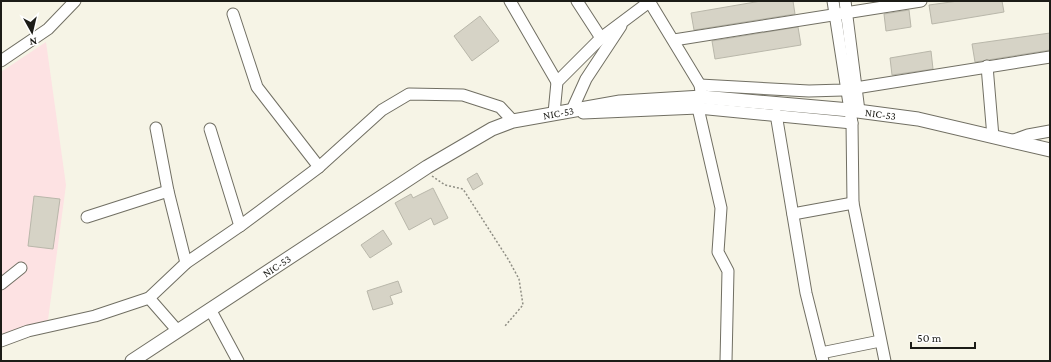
<svg xmlns="http://www.w3.org/2000/svg" width="1051" height="362" viewBox="0 0 1051 362" font-family="'Crimson Pro',serif">
	<style>
		.commercial { fill: #fde2e3 }
		.building { fill: #d6d3c6; stroke: #b9b7aa }
		.lines { fill: none; stroke-linecap: round; stroke-linejoin: round }
		.minor-casing { stroke: #716f63; stroke-width: 13 }
		.major-casing { stroke: #716f63; stroke-width: 15 }
		.path { stroke: #8f8e84; stroke-width: 1.5; stroke-dasharray: 2 2; stroke-linecap: butt }
		.minor { stroke: #fff; stroke-width: 11 }
		.major { stroke: #fff; stroke-width: 13 }
		.labels { text-anchor: middle; dominant-baseline: central; stroke-width: 4; stroke-linejoin: round; paint-order: stroke }
		.street-label { font-size: 11px; fill: #1c1c17; stroke: #fff }
	</style>
	<rect width="100%" height="100%" fill="#f6f4e6"/>
	<!-- commercial -->
	<polygon class="commercial" points="46,42 66,185 48,320 1,334 1,72"/>
	<!-- building -->
	<g class="building">
		<polygon points="761,1 793,1 795,14 694,30 691,13"/>
		<polygon points="958,1 1002,1 1004,12 932,24 929,5"/>
		<polygon points="909,10 911,27 886,31 884,14"/>
		<polygon points="480,16 499,41 472,61 454,36"/>
		<polygon points="798,27 801,45 715,59 712,41"/>
		<polygon points="1050,33 1050,50 975,62 972,44"/>
		<polygon points="931,51 933,69 892,75 890,58"/>
		<polygon points="477,173 483,184 473,190 467,179"/>
		<polygon points="433,188 448,218 434,225 431,218 409,230 395,203 411,194 413,198"/>
		<polygon points="34,196 60,199 53,249 28,246"/>
		<polygon points="383,230 392,244 370,258 361,245"/>
		<polygon points="398,281 402,292 390,296 393,304 373,310 367,291"/>
	</g>
	<g class="lines">
		<!-- minor casing -->
		<g class="minor-casing">
			<g id="minor">
				<polyline points="510,1 557,82"/>
				<polyline points="577,1 601,38"/>
				<polyline points="649,1 700,85 701,92"/>
				<polyline points="845,1 859,111"/>
				<polyline points="233,14 257,87 319,167"/>
				<polyline points="674,40 921,1"/>
				<polyline points="1,61 48,29 75,1"/>
				<polyline points="987,66 993,137"/>
				<polyline points="700,85 809,91 843,90 1050,57"/>
				<polyline points="698,108 721,208 718,252 728,271 726,361"/>
				<polyline points="572,110 586,79 621,26"/>
				<polyline points="562,113 554,113 557,82 601,38 649,2"/>
				<polyline points="583,113 698,108 852,123 833,1"/>
				<polyline points="776,114 806,293 823,361"/>
				<polyline points="852,123 853,203 885,361"/>
				<polyline points="156,128 168,191 186,263"/>
				<polyline points="210,129 240,226"/>
				<polyline points="1011,141 1028,135 1050,131"/>
				<polyline points="793,214 853,203"/>
				<polyline points="87,217 168,191"/>
				<polyline points="1,284 21,268"/>
				<polyline points="149,298 177,330"/>
				<polyline points="210,309 238,361"/>
				<polyline points="1,341 28,331 95,316 149,298 186,263 240,226 319,167 382,110 409,94 463,95 500,107 513,121"/>
				<polyline points="821,353 880,341"/>
			</g>
		</g>
		<!-- major casing -->
		<g class="major-casing">
			<g id="major">
				<path id="s1" d="M132 361 427 167 492 129 513 121 620 102 702 97 850 110 918 119 1050 150"/>
			</g>
		</g>
		<!-- path -->
		<polyline class="path" points="432,176 445,185 463,189 508,259 519,279 523,305 505,326"/>
		<!-- minor -->
		<use href="#minor" class="minor"/>
		<!-- major -->
		<use href="#major" class="major"/>
	</g>
	<g class="labels">
		<!-- street labels -->
		<g class="street-label">
			<text stroke="none"><textPath href="#s1" startOffset="497">NIC-53</textPath></text>
			<text stroke="none"><textPath href="#s1" startOffset="821">NIC-53</textPath></text>
			<text stroke="none"><textPath href="#s1" startOffset="173">NIC-53</textPath></text>
		</g>
	</g>
	<!-- border -->
	<rect width="1051" height="362" fill="none" stroke="#1c1c17" stroke-width="4"/>
	<!-- north arrow -->
	<g transform="translate(32 32) rotate(172)" stroke="#ffffff" stroke-width="3" paint-order="stroke">
	<path d="M0-3L7 15L0 10L-7 15Z" fill="#1c1c17"/>
	<text y="-6" font-size="11" font-weight="bold" text-anchor="middle" fill="#1c1c17">N</text>
	</g>
	<!-- scale -->
	<path d="M911 342v6h64v-6" fill="none" stroke="#1c1c17" stroke-width="2"/>
	<text x="917" y="342" font-size="12" fill="#1c1c17" stroke="#ffffff" stroke-width="3" paint-order="stroke">50 m</text>
</svg>
